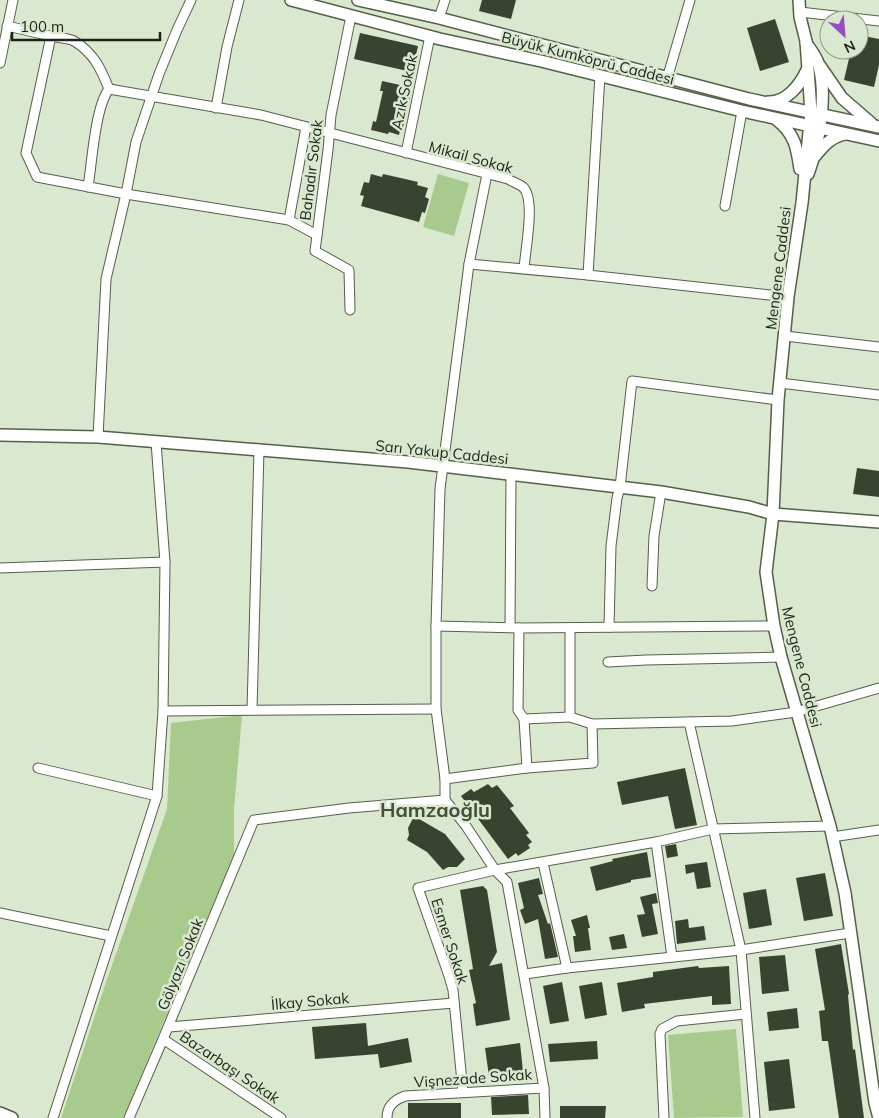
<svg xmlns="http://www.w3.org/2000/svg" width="879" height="1118" viewBox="0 0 879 1118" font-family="Mulish,sans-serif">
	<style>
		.green { fill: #a8cb8d }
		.building { fill: #394430 }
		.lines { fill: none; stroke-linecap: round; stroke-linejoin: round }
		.minor-casing { stroke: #54604a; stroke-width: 11 }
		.tertiary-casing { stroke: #54604a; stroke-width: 14 }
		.minor { stroke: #fff; stroke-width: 9 }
		.tertiary { stroke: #fff; stroke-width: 11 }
		.labels { text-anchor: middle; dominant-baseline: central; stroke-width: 5; stroke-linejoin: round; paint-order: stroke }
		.street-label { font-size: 15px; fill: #1e231a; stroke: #d9e8cf }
		.district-label { font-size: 20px; font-weight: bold; fill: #434f3a; stroke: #d9e8cf }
	</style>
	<rect width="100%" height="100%" fill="#d9e8cf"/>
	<!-- green -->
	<g class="green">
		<polygon points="438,174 469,183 454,236 423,227"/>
		<polygon points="242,715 234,809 234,855 123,1118 61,1118 104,988 167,809 171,723"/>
		<polygon points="736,1029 743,1117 674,1118 668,1035"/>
	</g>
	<!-- building -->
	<g class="building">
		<polygon points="482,0 516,0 511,19 479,11"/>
		<polygon points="775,19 789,62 760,71 747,28"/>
		<polygon points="360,33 418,46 412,72 354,59"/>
		<polygon points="859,35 879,39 879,65 874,87 844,80 851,50 859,50"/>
		<polygon points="382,81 400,85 399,87 409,90 407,97 410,97 403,127 401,126 399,135 389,132 388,134 371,130 373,121 376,122 383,91 380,91"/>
		<polygon points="371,174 382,177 383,174 405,179 418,182 417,185 428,188 425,197 429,199 425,213 422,212 419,222 361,206 364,196 360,195 364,182 369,183"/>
		<polygon points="857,468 879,471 879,497 853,494"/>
		<polygon points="685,768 697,825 675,829 668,796 622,805 617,782"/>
		<polygon points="488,784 492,788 497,785 514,806 510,808 529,833 526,835 532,842 528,845 530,848 518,856 516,853 508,859 461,796 471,789 474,792"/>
		<polygon points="414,816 445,834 465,859 457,867 448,867 443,870 427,852 407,840 409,835 408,828"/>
		<polygon points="676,844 678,856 667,858 665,846"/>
		<polygon points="647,852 651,877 631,880 631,882 596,891 590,867 613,861 612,859"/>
		<polygon points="707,862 711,887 697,889 694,872 686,874 685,865"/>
		<polygon points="825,873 833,916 804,921 796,878"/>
		<polygon points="539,878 543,894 538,895 548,924 550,923 558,957 545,959 538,919 525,924 520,910 524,908 518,883"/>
		<polygon points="483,886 487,890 497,952 489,966 502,963 510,1020 476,1026 473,1004 476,1003 469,970 473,969 460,890"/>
		<polygon points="766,889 772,925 749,929 743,893"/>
		<polygon points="656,893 658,903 652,904 658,934 642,937 637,915 645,914 640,897"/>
		<polygon points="587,915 590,928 588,928 591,950 575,952 573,936 576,936 571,920"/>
		<polygon points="688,919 689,928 704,926 706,940 677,944 675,921"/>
		<polygon points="624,934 627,948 612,950 609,937"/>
		<polygon points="841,944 849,994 848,995 853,1050 855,1049 864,1118 839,1118 828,1041 822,1041 819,1011 825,1010 815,949"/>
		<polygon points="785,955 789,991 762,994 759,957"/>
		<polygon points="698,966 699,968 729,966 731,1004 712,1005 712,996 644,1004 645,1008 622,1012 617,983 653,977 653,972"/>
		<polygon points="562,982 569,1021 550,1024 543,986"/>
		<polygon points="602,982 607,1015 585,1019 579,986"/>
		<polygon points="797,1008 799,1028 769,1031 767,1012"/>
		<polygon points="366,1023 368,1046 408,1038 412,1062 380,1068 378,1054 315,1059 312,1027"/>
		<polygon points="597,1041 598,1059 550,1062 548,1044"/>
		<polygon points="520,1043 523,1071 489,1076 485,1048"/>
		<polygon points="789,1059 795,1108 769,1111 764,1062"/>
		<polygon points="528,1095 529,1114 492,1115 491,1097"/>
		<rect x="408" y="1103" width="53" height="15"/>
		<polygon points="560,1106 606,1106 605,1118 560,1118"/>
	</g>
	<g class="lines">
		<!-- minor casing -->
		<g class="minor-casing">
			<g id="minor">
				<polyline points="800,12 879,21"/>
				<polyline points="439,18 445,0"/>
				<polyline points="7,26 51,36 26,153 37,177 126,194 289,220 317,235"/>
				<path d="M51 36C58 38 68 38 74 41 94 53 101 69 109 89"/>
				<polyline points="0,63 13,0"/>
				<polyline points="667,79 690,0"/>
				<polyline points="216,108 227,47 239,0"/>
				<polyline points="406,153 430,36"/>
				<path d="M88 187C92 163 95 107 109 89L261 115 508 179C513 182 519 184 523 187 536 199 525 251 524 269"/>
				<polyline points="725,206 742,111"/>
				<polyline points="289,220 306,127"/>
				<polyline points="469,264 588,275 788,297"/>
				<polyline points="588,275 600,75"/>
				<polyline points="350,310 349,270 315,251 328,150 331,115 351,16"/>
				<polyline points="785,336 879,347"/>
				<polyline points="780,383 879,395"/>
				<polyline points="98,437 106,279 126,194 136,142 159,74 177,30 191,0"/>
				<polyline points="0,568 165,562"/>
				<polyline points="652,586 654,536 661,492"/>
				<polyline points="436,626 519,628 774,626"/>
				<polyline points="510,627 511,474"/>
				<polyline points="609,627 611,546 617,498 620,487 632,381 778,400"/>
				<polyline points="519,628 518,710 524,719 527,768"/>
				<polyline points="608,662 646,660 781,657"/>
				<polyline points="252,710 259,450"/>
				<polyline points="163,711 436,709"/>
				<polyline points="570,717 592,724 732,721 796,712 879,688"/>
				<polyline points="524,719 570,717 570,628"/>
				<polyline points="689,722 741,950 755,1118"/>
				<polyline points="38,768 157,796"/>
				<polyline points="445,779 527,768 593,763 592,724"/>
				<polyline points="445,800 445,779 436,709 436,626 440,489 469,264 487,174"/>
				<polyline points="832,837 879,830"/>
				<polyline points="656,842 672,957"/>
				<polyline points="543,863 567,968"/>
				<polyline points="0,913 111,936"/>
				<polyline points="525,974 567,968 741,950 850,933"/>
				<polyline points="169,1027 454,1003"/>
				<polyline points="163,1039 281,1118"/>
				<polyline points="463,1092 453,990 449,976 418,888 495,870 656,842 713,829 830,826"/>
				<polyline points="53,1118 157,796 163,711 165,562 156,442"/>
				<polyline points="129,1118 163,1039 254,820 349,808 445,800 466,826 495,870 507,882 544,1088 545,1118"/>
				<path d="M387 1118C387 1106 394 1100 405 1096L544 1088"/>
				<polyline points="664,1118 660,1034 662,1029 677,1021 746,1014"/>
			</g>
		</g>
		<!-- tertiary casing -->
		<g class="tertiary-casing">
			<g id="tertiary">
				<polyline points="291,0 440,39 541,61 742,111 879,141"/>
				<polyline points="358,0 439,18 749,99 879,127"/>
				<polyline points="799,0 800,17 806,41 811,112 802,203 788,297 778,400 773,514 766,572 774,626 781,657 830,826 845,893 875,1103 879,1118"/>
				<path d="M806 43C810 49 816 56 818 63 828 94 819 144 808 174"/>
				<polyline points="820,66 842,98 871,123"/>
				<path d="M768 102C786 103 800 85 807 70"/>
				<path d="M777 120C795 134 797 148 800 169"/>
				<path d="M815 156C824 145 831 137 845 134"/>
				<polyline points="0,435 98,437 408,462 661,492 749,507 773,514 879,522"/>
				<polyline points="0,1113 12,1118"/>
			</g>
		</g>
		<!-- minor -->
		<use href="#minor" class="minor"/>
		<!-- tertiary -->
		<use href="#tertiary" class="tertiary"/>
	</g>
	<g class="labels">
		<!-- street labels -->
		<g class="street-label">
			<text transform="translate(588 58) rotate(14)">Büyük Kumköprü Caddesi</text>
			<text transform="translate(404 92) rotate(-78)">Azık Sokak</text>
			<text transform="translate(471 157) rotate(15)">Mikail Sokak</text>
			<text transform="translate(311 170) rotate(-83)">Bahadır Sokak</text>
			<text transform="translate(778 268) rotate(-83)">Mengene Caddesi</text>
			<text transform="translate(442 452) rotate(6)">Sarı Yakup Caddesi</text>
			<text transform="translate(802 667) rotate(76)">Mengene Caddesi</text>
			<text transform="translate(450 941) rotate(72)">Esmer Sokak</text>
			<text transform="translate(180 964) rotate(-68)">Gölyazı Sokak</text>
			<text transform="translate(310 1001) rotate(-5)">İlkay Sokak</text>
			<text transform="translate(230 1067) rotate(34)">Bazarbaşı Sokak</text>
			<text transform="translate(473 1078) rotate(-4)">Vişnezade Sokak</text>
		</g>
		<!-- district labels -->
		<g class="district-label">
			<text x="435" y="809">Hamzaoğlu</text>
		</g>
	</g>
	<!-- north arrow -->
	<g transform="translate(844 35) rotate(154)"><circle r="24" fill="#d9e8cf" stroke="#8e9987"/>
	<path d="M0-4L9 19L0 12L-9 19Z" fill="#974dbf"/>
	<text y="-8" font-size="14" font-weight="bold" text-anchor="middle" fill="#1e231a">N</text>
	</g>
	<!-- scale -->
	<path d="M12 32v8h148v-8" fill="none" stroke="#1e231a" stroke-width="2.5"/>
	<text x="20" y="32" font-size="15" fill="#1e231a" stroke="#d9e8cf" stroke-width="4" paint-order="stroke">100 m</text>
</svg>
